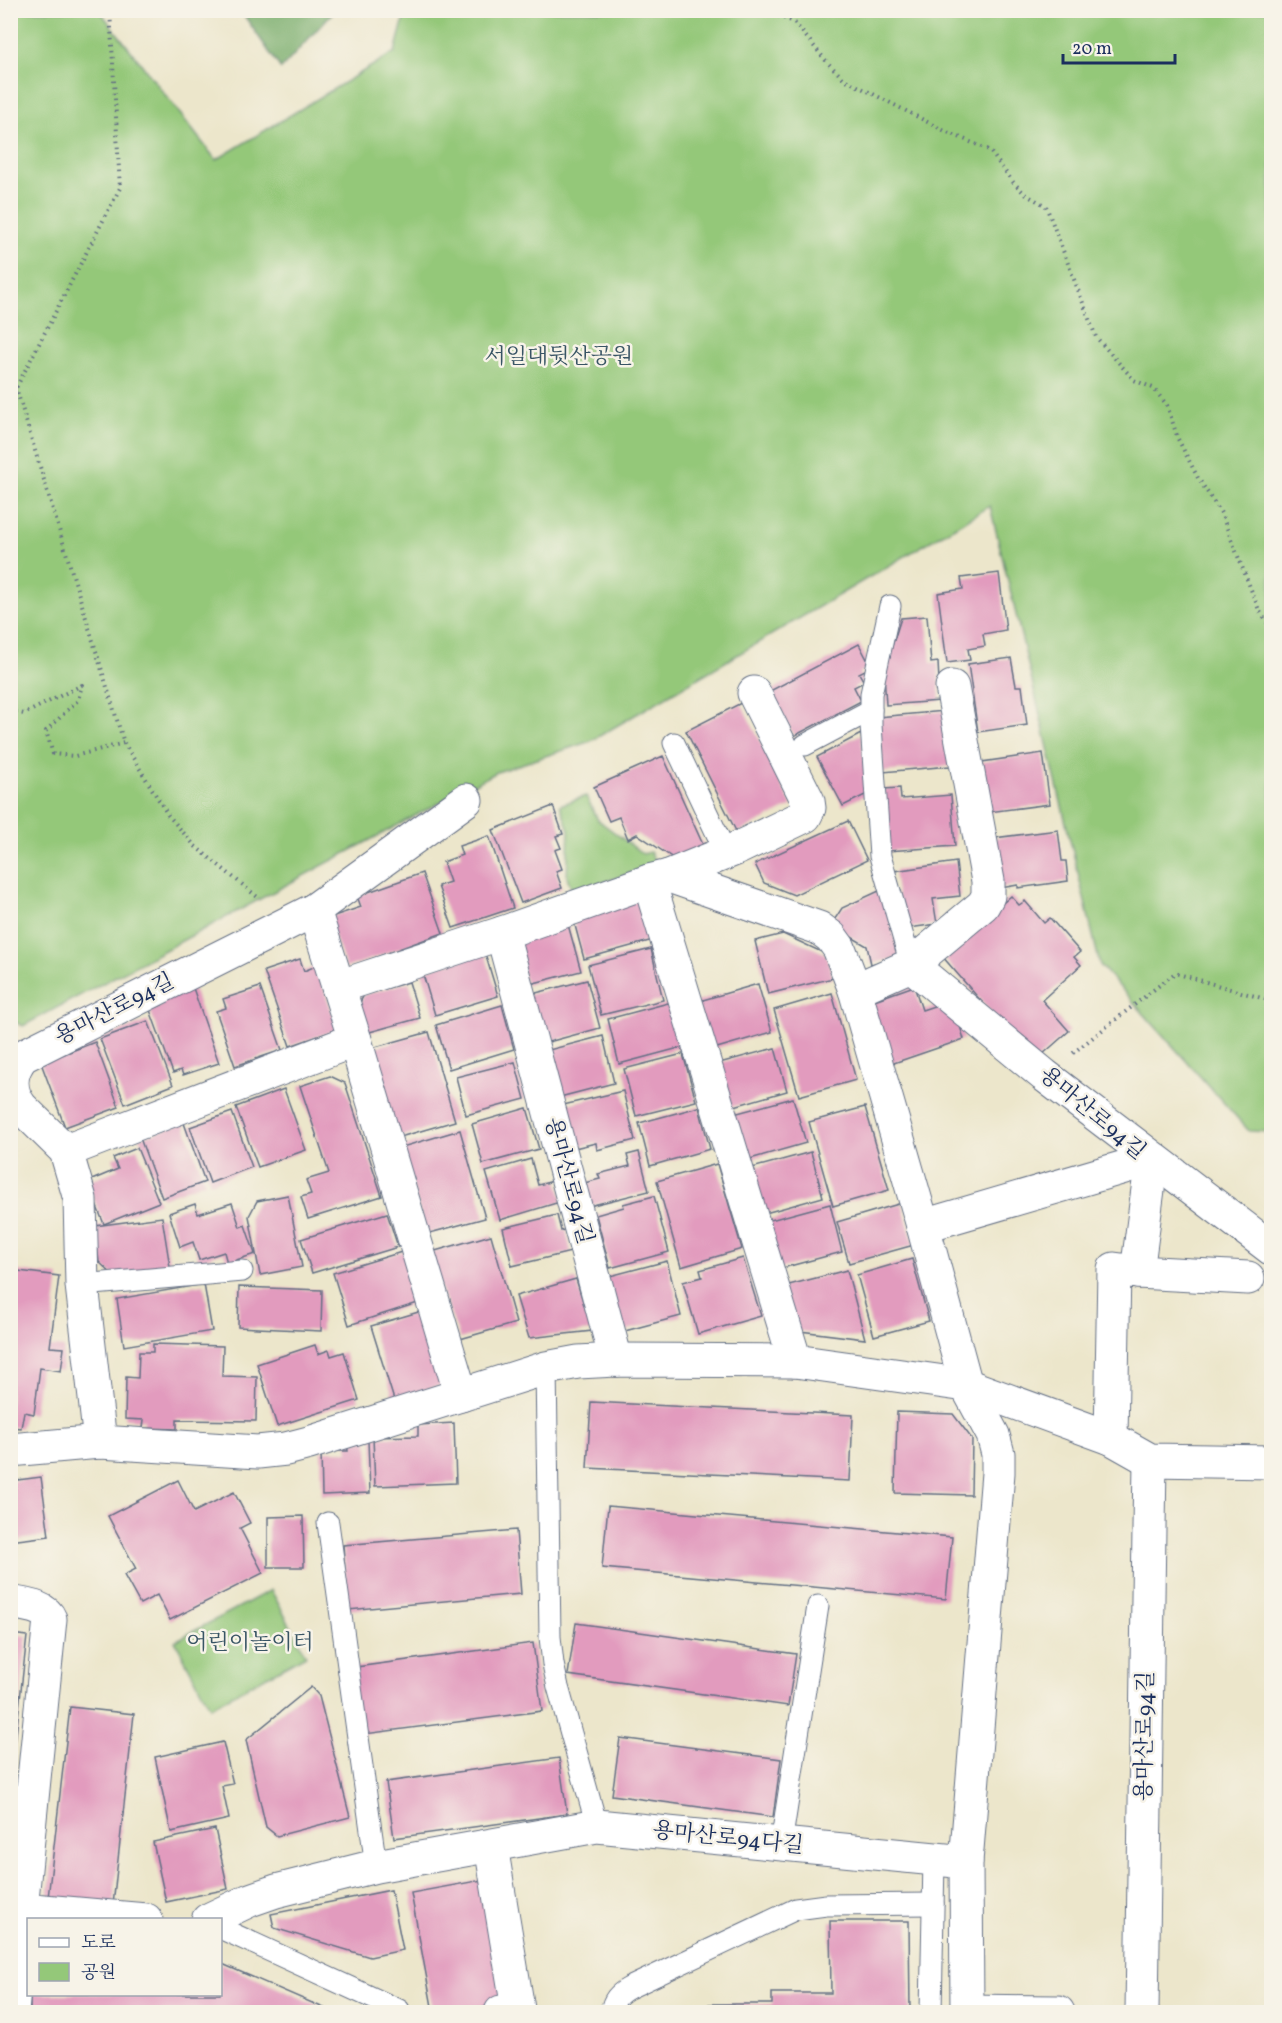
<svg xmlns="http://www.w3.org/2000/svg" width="1282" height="2023" viewBox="0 0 1282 2023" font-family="Vollkorn,'Noto Serif KR',serif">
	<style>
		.green { fill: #94c879; stroke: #587c6c; stroke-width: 1.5 }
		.forest { fill: #77ac69; stroke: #496e64; stroke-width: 1.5 }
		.building { fill: #e29bbe }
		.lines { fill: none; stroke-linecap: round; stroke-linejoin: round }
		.lane-casing { stroke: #646f84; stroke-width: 23 }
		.street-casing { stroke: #646f84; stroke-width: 35 }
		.path { stroke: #646f84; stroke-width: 4; stroke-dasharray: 1.5 4.5; stroke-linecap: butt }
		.lane { stroke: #fff; stroke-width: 21 }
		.street { stroke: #fff; stroke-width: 33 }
		.labels { text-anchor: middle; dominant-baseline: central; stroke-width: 5; stroke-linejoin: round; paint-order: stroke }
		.park-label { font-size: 22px; fill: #395565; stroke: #f7f3e8 }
		.street-label { font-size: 22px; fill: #1b2f5e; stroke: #f7f3e8 }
	</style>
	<rect width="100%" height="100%" fill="#f7f3e8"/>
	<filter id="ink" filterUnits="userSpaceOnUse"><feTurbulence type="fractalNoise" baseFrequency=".0167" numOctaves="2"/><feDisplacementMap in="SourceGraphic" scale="12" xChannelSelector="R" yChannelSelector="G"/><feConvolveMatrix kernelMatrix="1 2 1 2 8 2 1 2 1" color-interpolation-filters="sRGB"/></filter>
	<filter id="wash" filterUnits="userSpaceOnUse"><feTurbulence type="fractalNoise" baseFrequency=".008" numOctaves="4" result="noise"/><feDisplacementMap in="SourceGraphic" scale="24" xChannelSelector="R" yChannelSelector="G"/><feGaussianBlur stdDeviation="1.35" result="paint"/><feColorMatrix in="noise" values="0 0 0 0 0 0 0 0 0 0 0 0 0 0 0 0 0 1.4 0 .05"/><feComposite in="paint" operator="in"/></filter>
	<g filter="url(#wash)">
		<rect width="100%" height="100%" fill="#ece6cb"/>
		<!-- green -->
		<g class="green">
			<polygon points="10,11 100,11 216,160 395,52 406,11 1271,11 1271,1132 1249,1131 1100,965 990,506 591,741 497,772 23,1026 11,1020"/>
			<polygon points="586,796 598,820 643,854 650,852 657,865 573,892 567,877 569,830 560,805"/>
			<polygon points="271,1590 306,1655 210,1707 175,1641"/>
		</g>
		<!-- forest -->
		<polygon class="forest" points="241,11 334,11 281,69"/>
		<g id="blocks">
			<!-- building -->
			<g class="building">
				<polygon points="999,573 1006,630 983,634 985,646 968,649 970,660 947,663 938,593 963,589 961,578"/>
				<polygon points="927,616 931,663 938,662 940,701 886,705 884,672 901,618"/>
				<polygon points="859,644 871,667 859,673 864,682 854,687 861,701 794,736 770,691"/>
				<polygon points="1011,658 1016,686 1022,686 1027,725 978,732 968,664"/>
				<polygon points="741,703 792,806 737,833 686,731"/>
				<polygon points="945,711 950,766 883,772 878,717"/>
				<polygon points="861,734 869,793 843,806 817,757"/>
				<polygon points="1043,753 1050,804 989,812 982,762"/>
				<polygon points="663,756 704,847 676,860 637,834 628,839 619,817 609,821 594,787"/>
				<polygon points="900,788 901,799 951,795 955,846 888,851 883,789"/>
				<polygon points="553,806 563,834 556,836 561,848 555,850 562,869 556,871 562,888 521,903 493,830"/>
				<polygon points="848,821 867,860 794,895 764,883 755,864"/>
				<polygon points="1058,830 1062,861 1066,861 1068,881 1018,888 1018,885 1001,888 994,838"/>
				<polygon points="489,836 513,908 453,928 438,886 450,882 443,862 462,855 459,846"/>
				<polygon points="956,862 960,896 933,899 937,924 902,929 894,871"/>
				<polygon points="422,873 443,933 346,968 328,918 361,907 357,896"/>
				<polygon points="879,891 889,914 899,957 871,964 867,946 831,925 842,908"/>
				<polygon points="1011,896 1019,905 1025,901 1044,923 1050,918 1080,952 1074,957 1081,965 1042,1000 1069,1031 1034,1062 942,956"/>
				<polygon points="642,899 653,940 584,959 573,918"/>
				<polygon points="567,921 581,971 526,985 514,936"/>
				<polygon points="783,934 826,954 833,978 768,994 755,941"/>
				<polygon points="651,949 663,1000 601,1015 588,965"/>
				<polygon points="485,953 498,996 435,1015 422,971"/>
				<polygon points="300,959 304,971 316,966 338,1029 290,1046 264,971"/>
				<polygon points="587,980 600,1028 541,1044 528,995"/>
				<polygon points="409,982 420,1018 366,1033 358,1006 364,995"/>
				<polygon points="758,984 772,1032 710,1050 696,1002"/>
				<polygon points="914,986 922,1010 940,1004 959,1023 964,1039 888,1065 866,1003"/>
				<polygon points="260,987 282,1050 235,1066 216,1011 226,1008 223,999"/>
				<polygon points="193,988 219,1063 183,1075 181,1070 173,1073 150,1010 162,1005 160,999"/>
				<polygon points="832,993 856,1080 799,1096 774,1010"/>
				<polygon points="672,1002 683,1047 619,1064 608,1019"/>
				<polygon points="502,1005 514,1049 449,1069 436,1025"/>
				<polygon points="148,1021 173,1085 125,1104 100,1039"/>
				<polygon points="429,1032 455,1121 393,1139 368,1049"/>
				<polygon points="603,1036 614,1083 552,1099 541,1052"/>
				<polygon points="95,1042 119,1107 65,1127 41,1063"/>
				<polygon points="775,1048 787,1091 724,1109 712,1065"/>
				<polygon points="683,1054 696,1101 636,1116 624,1069"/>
				<polygon points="515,1062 525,1099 466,1115 456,1077"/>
				<polygon points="330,1076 345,1083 382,1196 308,1219 301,1197 311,1194 306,1180 329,1173 300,1086"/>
				<polygon points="284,1089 306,1150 258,1167 236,1107"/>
				<polygon points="623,1091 635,1140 597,1150 596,1143 570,1149 559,1106"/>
				<polygon points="793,1098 806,1143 743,1161 730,1115"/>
				<polygon points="699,1107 710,1149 650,1166 639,1123"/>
				<polygon points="865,1107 889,1190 833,1206 809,1122"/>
				<polygon points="527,1108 539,1149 483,1164 472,1124"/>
				<polygon points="232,1112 252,1167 210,1183 190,1127"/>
				<polygon points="184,1123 205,1182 162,1198 140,1138"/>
				<polygon points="460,1130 485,1218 426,1234 402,1147"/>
				<polygon points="137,1148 159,1202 104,1224 87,1182 118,1169 113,1158"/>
				<polygon points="639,1152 649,1191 589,1206 584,1183 600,1179 598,1174 630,1166 627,1155"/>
				<polygon points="811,1152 823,1197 758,1215 752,1168"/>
				<polygon points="531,1159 538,1185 557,1180 563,1201 500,1220 486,1172"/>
				<polygon points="717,1164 742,1249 681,1267 657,1181"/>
				<polygon points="288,1195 302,1267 260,1275 249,1216 257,1201"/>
				<polygon points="654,1196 669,1252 610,1268 596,1215 624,1207 623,1204"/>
				<polygon points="232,1203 240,1227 245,1225 255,1254 227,1263 224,1252 199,1260 193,1242 180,1247 169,1213 195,1204 198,1214"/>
				<polygon points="902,1203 914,1245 849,1263 837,1222"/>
				<polygon points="830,1204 842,1252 775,1270 763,1222"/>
				<polygon points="387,1213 398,1247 312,1273 301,1239"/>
				<polygon points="557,1215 561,1231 566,1229 571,1252 512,1266 503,1228"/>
				<polygon points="162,1217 170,1267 113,1275 99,1262 95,1226"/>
				<polygon points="491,1235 516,1323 460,1339 428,1253"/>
				<polygon points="405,1251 421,1302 349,1325 333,1273"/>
				<polygon points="743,1258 761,1316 698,1334 683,1282 702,1277 700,1270"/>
				<polygon points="912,1259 929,1321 874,1336 857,1275"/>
				<polygon points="667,1261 681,1316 621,1332 606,1277"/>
				<polygon points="10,1270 59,1276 50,1347 64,1348 61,1371 40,1368 34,1414 24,1412 21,1428 10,1427 10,1337 12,1324 10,1324"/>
				<polygon points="847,1270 865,1339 792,1330 781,1287"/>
				<polygon points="576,1279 592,1331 529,1338 516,1296"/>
				<polygon points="204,1284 212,1331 124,1346 117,1299"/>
				<polygon points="239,1287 322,1290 321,1331 238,1327"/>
				<polygon points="422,1311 444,1384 394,1400 371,1326"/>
				<polygon points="153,1344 223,1346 222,1376 257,1377 256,1421 177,1420 177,1429 143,1428 144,1420 125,1419 126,1377 138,1378 139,1352 153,1352"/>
				<polygon points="315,1345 318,1354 329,1350 331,1356 344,1352 359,1400 277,1426 257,1364"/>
				<polygon points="591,1402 853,1415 850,1481 587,1468"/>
				<polygon points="897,1412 953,1414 972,1439 971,1495 895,1493"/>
				<polygon points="454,1423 456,1483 375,1486 373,1437 418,1436 418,1425"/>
				<polygon points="368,1440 370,1493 322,1495 321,1451 348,1451 347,1441"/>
				<polygon points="41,1477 49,1536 10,1541 10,1481"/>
				<polygon points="178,1480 194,1512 234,1492 250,1523 240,1528 263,1573 170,1620 157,1595 140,1604 124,1575 136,1569 108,1516"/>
				<polygon points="608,1506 952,1537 946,1599 602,1568"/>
				<polygon points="303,1516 304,1567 268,1567 268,1517"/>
				<polygon points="516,1530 521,1594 348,1610 343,1545"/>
				<polygon points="576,1623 796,1654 788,1706 568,1675"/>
				<polygon points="10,1634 27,1636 12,1771 10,1771"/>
				<polygon points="533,1643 542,1711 357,1735 349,1668"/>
				<polygon points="311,1687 319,1696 350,1817 277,1836 266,1827 246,1740"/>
				<polygon points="70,1707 134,1714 113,1905 48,1898"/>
				<polygon points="620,1738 781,1759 773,1817 612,1795"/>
				<polygon points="223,1742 233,1784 222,1786 229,1819 171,1832 155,1757"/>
				<polygon points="559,1758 567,1814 394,1838 386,1782"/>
				<polygon points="215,1829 228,1889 166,1902 153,1842"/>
				<polygon points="482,1880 505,2004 457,2012 433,2012 411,1893"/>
				<polygon points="391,1890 403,1950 370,1957 274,1928 271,1914"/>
				<polygon points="830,1921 909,1921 910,2012 709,2012 709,2004 772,2004 772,1993 831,1993"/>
				<polygon points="220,1963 333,2012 30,2012 30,1994 220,1994"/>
			</g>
		</g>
	</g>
	<g filter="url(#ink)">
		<use href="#blocks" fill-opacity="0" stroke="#646f84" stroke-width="1.5"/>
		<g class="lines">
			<!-- lane casing -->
			<g class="lane-casing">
				<g id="lane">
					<polyline points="890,606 871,694 871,725 880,856 911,965"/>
					<polyline points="674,743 726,853"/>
					<polyline points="805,745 871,710"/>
					<polyline points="82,1285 242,1271"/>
					<polyline points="546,1368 550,1637 553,1664 558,1687 597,1826"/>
					<polyline points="328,1523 376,1866"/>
					<polyline points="781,1844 818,1606"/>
					<polyline points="220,1928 399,2010"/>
					<path d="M611 2012C613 2000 618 1994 629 1988L796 1909 826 1905 933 1904"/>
					<polyline points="931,2012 934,1859"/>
				</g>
			</g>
			<!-- street casing -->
			<g class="street-casing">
				<g id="street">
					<polyline points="669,876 738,848 805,816 809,808 808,801 754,693"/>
					<polyline points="649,881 795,1361"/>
					<polyline points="314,910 355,1040"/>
					<polyline points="502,933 616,1360"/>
					<polyline points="911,965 1044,1075 1272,1249"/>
					<polyline points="338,987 502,933 649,881 669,876 819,928 831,937 839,948 855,990 923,1226 966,1385 993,1435 998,1454 998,1473 966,1862 967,2012"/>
					<polyline points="855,990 911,965 983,905 988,896 988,881 952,687"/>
					<polyline points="66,1151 355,1040 461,1395"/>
					<polyline points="923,1226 1152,1159"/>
					<polyline points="1137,1272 1152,1159"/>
					<polyline points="1111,1438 1114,1269 1137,1272 1248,1278"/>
					<path d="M100 1442 82 1285 80 1199 66 1151 21 1107C8 1090 9 1072 23 1056L314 910 466 800"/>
					<polyline points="10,1450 100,1442 258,1452 286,1449 309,1443 546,1368 578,1362 616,1360 795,1361 966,1385 1111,1438 1150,1460 1272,1462"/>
					<path d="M10 1602C23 1605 45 1606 50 1619L21 1909 146 1920"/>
					<polyline points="491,1846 518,2009 501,2012"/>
					<polyline points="208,1920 250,1900 276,1891 376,1866 597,1826 966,1862"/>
					<polyline points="967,2011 1058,2012"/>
					<polyline points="12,2012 21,1909"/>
					<polyline points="1142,2012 1150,1460"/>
				</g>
			</g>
			<!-- path -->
			<g class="path">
				<polyline points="768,10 770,13 794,22 827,62 844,79 945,131 989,150 1013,182 1025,194 1046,206 1096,337 1134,380 1153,388 1167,405 1178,439 1198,478 1221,513 1259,610 1272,630"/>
				<polyline points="10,384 16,388 124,743 168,815 195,846 260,899"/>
				<polyline points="10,416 16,388 120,188 110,10"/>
				<polyline points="10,711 24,714 82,685 78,700 46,731 53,754 75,756 124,743"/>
				<polyline points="1073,1053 1175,973 1272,1001"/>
			</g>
			<!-- lane -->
			<use href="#lane" class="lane"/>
			<!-- street -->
			<use href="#street" class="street"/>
		</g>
	</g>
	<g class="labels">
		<!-- park labels -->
		<g class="park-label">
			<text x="559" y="357">서일대뒷산공원</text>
			<text x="250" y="1643">어린이놀이터</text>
		</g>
		<!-- street labels -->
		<g class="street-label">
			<text transform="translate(115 1010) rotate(-27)">용마산로94길</text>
			<text transform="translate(1092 1114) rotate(40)">용마산로94길</text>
			<text transform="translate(568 1181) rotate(75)">용마산로94길</text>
			<text transform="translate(1146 1736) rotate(-89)">용마산로94길</text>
			<text transform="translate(728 1839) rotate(6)">용마산로94다길</text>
		</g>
	</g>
	<!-- margin -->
	<rect width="1282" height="2023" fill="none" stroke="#f7f3e8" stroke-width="36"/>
	<!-- legend -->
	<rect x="27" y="1918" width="195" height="78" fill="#f7f3e8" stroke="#9fa5b1" stroke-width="1.5"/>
	<rect x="39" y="1938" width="30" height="9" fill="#ffffff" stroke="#9fa5b1" stroke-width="1.5"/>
	<text x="81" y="1948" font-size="18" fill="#1b2f5e">도로</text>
	<rect x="39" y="1963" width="30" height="18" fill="#94c879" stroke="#9fa5b1" stroke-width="1.5"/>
	<text x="81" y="1978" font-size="18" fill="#1b2f5e">공원</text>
	<!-- scale -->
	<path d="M1063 54v9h112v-9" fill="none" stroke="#1b2f5e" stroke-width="3"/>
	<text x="1072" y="54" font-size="18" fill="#1b2f5e" stroke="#f7f3e8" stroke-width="4.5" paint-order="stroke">20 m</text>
</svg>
